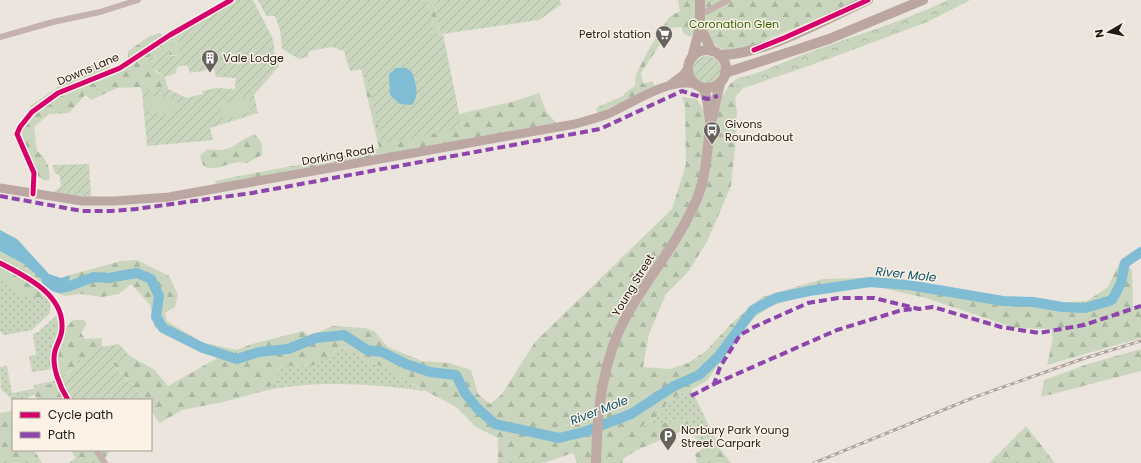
<svg xmlns="http://www.w3.org/2000/svg" width="1141" height="463" viewBox="0 0 1141 463" font-family="Poppins,sans-serif">
	<style>
		.grass { fill: url(#grass-dots) }
		.forest { fill: url(#forest-firs) }
		.park { fill: url(#park-crowns) }
		.garden { fill: url(#garden-furrows) }
		.pitch { fill: #c9d6bd }
		.water { fill: #80bcd4 }
		.lines { fill: none; stroke-linecap: round; stroke-linejoin: round }
		.river { stroke: #80bcd4; stroke-width: 10 }
		.minor { stroke: #c5b2ae; stroke-width: 6 }
		.secondary { stroke: #bca7a3; stroke-width: 9 }
		.primary { stroke: #bea9a4; stroke-width: 10 }
		.trunk { stroke: #bca6a0; stroke-width: 10 }
		.rail-casing { stroke: #afa49f; stroke-width: 3 }
		.rail { stroke: #fdf2e6; stroke-width: 1.5; stroke-dasharray: 4.5; stroke-linecap: butt }
		.quiet { stroke: #8e44ad; stroke-width: 4; stroke-dasharray: 8 4; stroke-linecap: butt }
		.cycleway-casing { stroke: #fdf2e6; stroke-width: 8 }
		.cycleway { stroke: #d6006c; stroke-width: 5 }
		.labels { text-anchor: middle; dominant-baseline: central; stroke-width: 3; stroke-linejoin: round; paint-order: stroke }
		.park-label { font-size: 11px; fill: #2c6203; stroke: #fdf2e6 }
		.poi-label { font-size: 11px; fill: #1e1a16; stroke: #fdf2e6; text-anchor: start }
		.street-label { font-size: 11px; fill: #1e1a16; stroke: #fdf2e6 }
		.water-label { font-size: 12px; font-style: italic; fill: #04536c; stroke: #fdf2e6 }
	</style>
	<defs>
		<pattern id="grass-dots" width="8" height="8" patternUnits="userSpaceOnUse"><rect width="8" height="8" fill="#c9d6bd"/><path d="M2 2h.1M6 6h.1" fill="none" stroke="#acb7a2" stroke-width="1.8" stroke-linecap="round"/></pattern>
		<pattern id="forest-firs" width="22" height="20" patternUnits="userSpaceOnUse"><rect width="22" height="20" fill="#c9d6bd"/><path d="M5 1l3.5 6h-7zM16 11l3.5 6h-7z" fill="#acb7a2"/></pattern>
		<pattern id="park-crowns" width="20" height="18" patternUnits="userSpaceOnUse"><rect width="20" height="18" fill="#c9d6bd"/><path d="M2 6a3 3 0 1 1 6 0M12 15a3 3 0 1 1 6 0" fill="none" stroke="#acb7a2"/></pattern>
		<pattern id="garden-furrows" width="10" height="10" patternUnits="userSpaceOnUse"><rect width="10" height="10" fill="#c9d6bd"/><path d="M-1 1l2-2M0 10L10 0M9 11l2-2" fill="none" stroke="#acb7a2"/></pattern>
	</defs>
	<rect width="100%" height="100%" fill="#ebe5de"/>
	<!-- grass -->
	<g class="grass">
		<polygon points="0,279 23,295 42,292 50,301 50,313 32,330 4,335 0,331"/>
		<polygon points="57,315 60,334 53,368 58,383 40,386 34,394 25,400 13,401 1,389 0,367 7,366 12,393 34,389 34,385 54,381 52,369 32,372 29,356 36,355 33,334 38,332"/>
		<path d="M343 346 371 363 394 370 403 379 425 391C374 384 319 380 268 390L282 366 315 365Z"/>
		<polygon points="691,389 721,450 705,447 687,429 692,418 640,428 665,411 666,402"/>
	</g>
	<!-- forest -->
	<g class="forest">
		<polygon points="427,0 434,0 438,24 442,34 439,36 434,28"/>
		<path d="M678 0H697C698 12 700 28 690 37L684 34 681 27 671 28 641 73 643 84 652 81 656 89 598 113 596 109 598 107 623 96 626 92 635 86 636 74 648 51 669 17 680 11Z"/>
		<polygon points="705,0 861,0 823,17 740,50 724,50 718,47 710,39 705,29"/>
		<polygon points="948,0 970,0 927,22 811,65 743,88 735,97 737,112 736,137 731,186 707,242 688,272 666,294 649,334 643,367 670,369 688,363 706,351 731,324 762,297 823,279 888,277 995,297 1056,303 1087,301 1108,287 1120,262 1132,270 1133,309 1141,307 1141,338 1047,365 1053,338 1051,329 1015,328 926,298 882,288 865,286 820,292 773,305 755,317 739,333 707,381 666,402 665,411 641,427 692,418 687,429 637,450 623,459 623,463 577,463 573,453 543,463 498,463 498,438 476,427 456,407 403,379 394,370 371,363 343,346 315,365 282,366 268,390 223,402 182,410 160,423 151,411 151,400 144,400 132,384 112,363 130,356 155,370 168,386 219,357 200,350 154,327 150,305 131,284 119,294 102,297 81,294 64,296 59,293 70,282 70,275 121,261 137,260 169,276 178,295 175,307 165,313 167,321 201,342 237,350 252,344 303,331 309,336 333,326 365,328 374,331 388,347 422,361 449,363 471,370 478,394 490,404 502,394 535,342 672,209 686,164 685,106 682,97 697,99 704,111 717,105 730,84 738,78 751,76 805,54 915,16"/>
		<path d="M160 33 167 39 177 41 181 56 163 54 158 58 151 56 155 71 165 77 168 89 186 98 142 91 140 87 117 88 91 100 85 95 69 113 49 114 34 127 37 151C47 159 49 165 50 179L44 181 36 174 20 134V129L31 118 30 106 74 76 85 73 89 65 117 68 128 61V51C140 44 146 36 160 33Z"/>
		<path d="M365 69 462 127 459 114 515 101 539 93 546 111 556 123 216 185 215 181C269 169 325 162 379 148L361 70Z"/>
		<path d="M255 134 262 144V155L247 163 237 162 216 168H208L203 165 200 156 207 149C235 153 232 143 255 134Z"/>
		<path d="M0 251C11 256 40 271 43 283 44 288 41 295 41 299L23 295 0 279Z"/>
		<polygon points="73,320 84,320 87,323 81,333 85,339 102,338 102,347 77,368 63,375 49,365 50,346"/>
		<polygon points="1141,349 1141,371 1041,397 1044,380 1088,364"/>
		<polygon points="58,383 65,400 38,400 34,394 40,386"/>
		<polygon points="11,411 13,415 13,450 34,450 42,463 0,463 0,413"/>
		<polygon points="1026,426 1055,463 989,463"/>
		<polygon points="705,447 721,450 731,463 697,463 695,454"/>
		<polygon points="71,450 107,450 109,453 101,463 69,463 76,458"/>
	</g>
	<!-- park -->
	<path class="park" d="M948 0H970L927 22 811 65 743 88 735 97 738 78C761 74 783 62 805 54 853 36 902 22 948 0Z"/>
	<!-- garden -->
	<g class="garden">
		<polygon points="234,0 253,0 273,39 275,57 279,66 254,95 258,113 210,128 213,140 147,146 142,91 168,89 186,98 203,94 202,91 216,88 235,89 236,78 216,77 214,69 190,73 187,65 177,67 176,73 165,77 149,65 147,58 151,56 158,58 166,48 171,56 181,56 177,41 167,39 221,10"/>
		<polygon points="258,0 427,0 434,28 439,36 442,34 438,24 434,0 559,0 562,4 539,20 443,34 462,128 382,144 365,69 350,71 344,51 332,47 309,51 308,57 299,59 282,49 280,29 275,16 266,16"/>
		<circle cx="707" cy="70" r="14"/>
		<polygon points="89,164 91,197 69,195 54,192 61,186 60,176 54,172 53,165"/>
		<polygon points="119,344 130,356 112,364 132,384 144,400 70,400 57,370 64,375 77,368 78,361 102,347"/>
	</g>
	<!-- pitch -->
	<g class="pitch">
		<polygon points="146,95 177,99 175,115 144,111"/>
		<polygon points="248,96 252,111 223,120 219,105"/>
	</g>
	<!-- water -->
	<g class="water">
		<path d="M396 68H406L412 72C416 85 420 94 412 105L400 104 390 95 389 74Z"/>
		<path d="M0 230 17 239 49 274 61 278 70 275C70 283 66 288 59 293L52 291 43 284 41 279 24 264 0 251Z"/>
	</g>
	<g class="lines">
		<!-- river -->
		<polyline class="river" points="54,286 59,288 67,287 94,277 108,278 137,273 151,279 159,296 156,317 163,328 203,348 237,359 259,352 288,349 316,338 344,335 367,350 382,352 406,364 430,372 456,375 465,393 477,408 495,424 559,438 584,432 631,414 674,386 699,375 718,357 753,310 776,298 809,291 870,282 909,285 1003,301 1033,302 1062,307 1085,308 1112,300 1121,283 1125,263 1141,252"/>
		<!-- minor -->
		<g class="minor">
			<polyline points="701,13 708,11 728,0"/>
			<polyline points="0,37 53,22 100,12 138,0"/>
			<polyline points="33,194 34,173 17,134 20,127 32,112 58,93 120,68 170,35 231,0"/>
			<path d="M0 263C25 276 64 294 62 328 62 337 57 343 55 351 51 366 60 387 68 400"/>
			<polyline points="96,450 105,463"/>
		</g>
		<!-- secondary -->
		<g class="secondary">
			<polyline points="671,84 683,75 688,68"/>
			<path d="M0 188 82 201H115L169 197 575 124C586 121 597 118 608 114 633 103 667 78 695 84"/>
		</g>
		<!-- primary -->
		<g class="primary">
			<polyline points="703,88 707,99 710,121"/>
			<path d="M596 463C597 411 602 359 628 313 650 275 678 242 696 201 706 178 707 152 710 127 713 113 717 98 720 83"/>
		</g>
		<!-- trunk -->
		<g class="trunk">
			<polyline points="700,27 712,51"/>
			<circle cx="707" cy="69" r="19"/>
			<path d="M719 55C762 56 828 18 868 0"/>
			<polyline points="692,58 700,27 700,0"/>
			<polyline points="725,73 829,39 923,0"/>
		</g>
		<!-- rail casing -->
		<g class="rail-casing">
			<polyline id="rail" points="814,463 975,397 1082,359 1141,341"/>
		</g>
		<!-- rail -->
		<use href="#rail" class="rail"/>
		<!-- quiet -->
		<g class="quiet">
			<polyline points="0,196 82,211 111,211 136,209 252,193 600,129 682,91 707,99 718,96"/>
			<polyline points="714,384 837,330 902,310 916,309"/>
			<polyline points="691,396 714,384 720,367 740,335 754,327 808,303 838,298 874,298 919,309 933,307 1001,327 1039,333 1084,325 1141,306"/>
		</g>
		<!-- cycleway casing -->
		<g class="cycleway-casing">
			<g id="cycleway">
				<polyline points="754,50 784,38 868,0"/>
				<polyline points="33,194 34,173 17,134 20,127 32,112 58,93 120,68 170,35 231,0"/>
				<path d="M0 263C25 276 64 294 62 328 62 337 57 343 55 351 51 366 60 387 68 400"/>
			</g>
		</g>
		<!-- cycleway -->
		<use href="#cycleway" class="cycleway"/>
	</g>
	<!-- icons -->
	<defs>
		<g id="supermarket-pin" transform="scale(0.9)"><path d="M0 17L-7.5 6A9.5 9.5 0 1 1 7.5 6Z" fill="#66615c" stroke="#fdf2e6"/><path d="M-6-5.5h2.5l.6 2H6L4.5 2H-2.5L-4.4-4H-6ZM-1.5 3.2a1.3 1.3 0 1 0 .1 0ZM3 3.2a1.3 1.3 0 1 0 .1 0Z" fill="#fff"/></g>
		<g id="building-pin" transform="scale(0.9)"><path d="M0 17L-7.5 6A9.5 9.5 0 1 1 7.5 6Z" fill="#66615c" stroke="#fdf2e6"/><path d="M-4-6H4V6H1V3H-1V6H-4ZM-2.5-4.3h1.7v1.8h-1.7ZM.8-4.3h1.7v1.8H.8ZM-2.5-1h1.7V.8h-1.7ZM.8-1h1.7V.8H.8Z" fill="#fff"/></g>
		<g id="bus-pin" transform="scale(0.9)"><path d="M0 17L-7.5 6A9.5 9.5 0 1 1 7.5 6Z" fill="#66615c" stroke="#fdf2e6"/><path d="M-5-6H5V4H4V6H2V4H-2V6H-4V4H-5ZM-3.5-4V0h7V-4ZM-3.5 1.2v1.5H-2V1.2ZM2 1.2v1.5H3.5V1.2Z" fill="#fff"/></g>
		<g id="parking-pin" transform="scale(0.9)"><path d="M0 17L-7.5 6A9.5 9.5 0 1 1 7.5 6Z" fill="#66615c" stroke="#fdf2e6"/><path d="M-3.5-5.5H1a3.5 3.5 0 0 1 0 7H-1V5.5H-3.5ZM-1-3.4V-.6H.8a1.4 1.4 0 0 0 0-2.8Z" fill="#fff"/></g>
	</defs>
	<g fill-rule="evenodd">
		<use href="#supermarket-pin" x="664" y="34"/>
		<use href="#building-pin" x="210" y="58"/>
		<use href="#bus-pin" x="712" y="130"/>
		<use href="#parking-pin" x="668" y="436"/>
	</g>
	<g class="labels">
		<!-- park labels -->
		<g class="park-label">
			<text x="734" y="24">Coronation Glen</text>
		</g>
		<!-- poi labels -->
		<g class="poi-label">
			<text x="651" y="34" text-anchor="end">Petrol station</text>
			<text x="223" y="58">Vale Lodge</text>
			<text x="725" y="124">Givons<tspan x="725" dy="13">Roundabout</tspan></text>
			<text x="681" y="430">Norbury Park Young<tspan x="681" dy="13">Street Carpark</tspan></text>
		</g>
		<!-- street labels -->
		<g class="street-label">
			<text transform="translate(88 69) rotate(-23)">Downs Lane</text>
			<text transform="translate(338 155) rotate(-10)">Dorking Road</text>
			<text transform="translate(633 285) rotate(-59)">Young Street</text>
		</g>
		<!-- water labels -->
		<g class="water-label">
			<text transform="translate(906 274) rotate(6)">River Mole</text>
			<text transform="translate(599 410) rotate(-21)">River Mole</text>
		</g>
	</g>
	<!-- legend -->
	<rect x="12" y="399" width="140" height="52" fill="#fdf2e6" stroke="#a49c93"/>
	<rect x="20" y="412" width="20" height="6" fill="#d6006c" stroke="#a49c93"/>
	<text x="48" y="419" font-size="12" fill="#1e1a16">Cycle path</text>
	<rect x="20" y="432" width="20" height="6" fill="#8e44ad" stroke="#a49c93"/>
	<text x="48" y="439" font-size="12" fill="#1e1a16">Path</text>
	<!-- north arrow -->
	<g transform="translate(1109 32) rotate(261)" stroke="#fdf2e6" stroke-width="3" paint-order="stroke">
	<path d="M0-3L7 15L0 10L-7 15Z" fill="#1e1a16"/>
	<text y="-6" font-size="11" font-weight="bold" text-anchor="middle" fill="#1e1a16">N</text>
	</g>
</svg>
